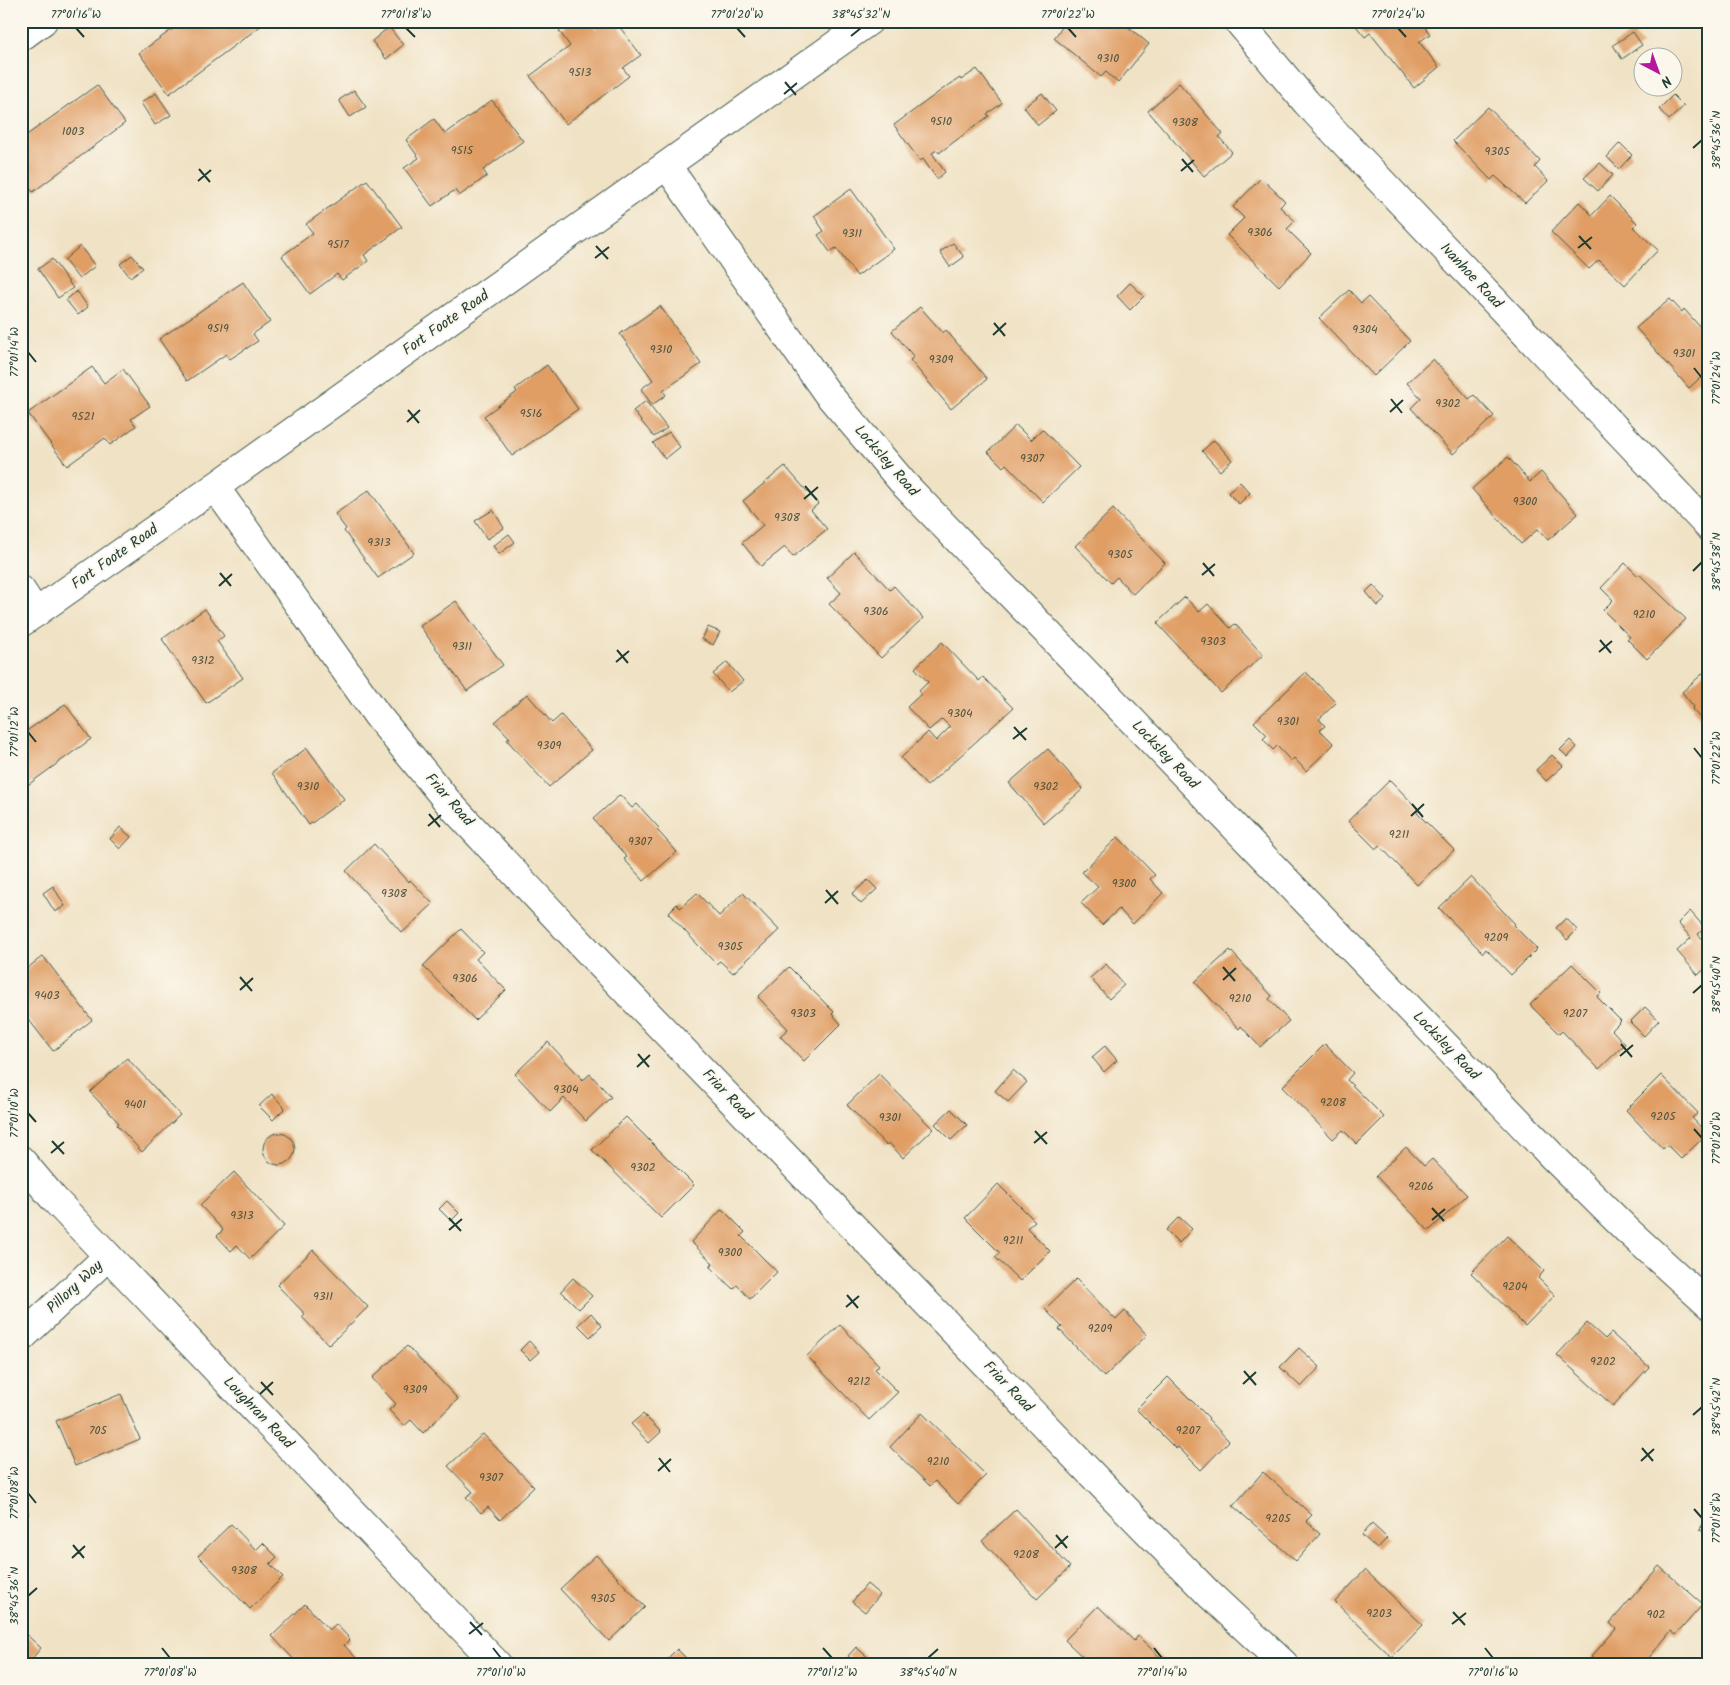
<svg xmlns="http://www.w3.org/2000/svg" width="1730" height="1685" viewBox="0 0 1730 1685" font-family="Kalam,sans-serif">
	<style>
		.building { fill: #e09e65 }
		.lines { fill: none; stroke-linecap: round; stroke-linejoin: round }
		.minor-casing { stroke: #3e564a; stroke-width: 30 }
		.minor { stroke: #fff; stroke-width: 28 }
		.ticks { fill: none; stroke: #1f3d34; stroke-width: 2 }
		.labels { text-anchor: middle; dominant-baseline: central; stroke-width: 4; stroke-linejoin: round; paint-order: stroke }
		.number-label { font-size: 12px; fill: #4f5540 }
		.street-label { font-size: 15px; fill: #1f3d34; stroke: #fbf7ec }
		.neatline { fill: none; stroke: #1f3d34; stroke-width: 2 }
		.ticks-label { font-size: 12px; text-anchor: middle; fill: #1f3d34 }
	</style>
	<rect width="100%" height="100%" fill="#fbf7ec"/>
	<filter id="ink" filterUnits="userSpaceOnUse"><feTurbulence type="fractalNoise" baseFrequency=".02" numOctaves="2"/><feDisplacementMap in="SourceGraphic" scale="10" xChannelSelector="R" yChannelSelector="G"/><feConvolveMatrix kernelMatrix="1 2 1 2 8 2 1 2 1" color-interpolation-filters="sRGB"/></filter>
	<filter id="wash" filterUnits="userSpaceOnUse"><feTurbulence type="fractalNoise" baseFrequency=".0096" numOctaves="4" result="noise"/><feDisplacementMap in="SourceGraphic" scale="20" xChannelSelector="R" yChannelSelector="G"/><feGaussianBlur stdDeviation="1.12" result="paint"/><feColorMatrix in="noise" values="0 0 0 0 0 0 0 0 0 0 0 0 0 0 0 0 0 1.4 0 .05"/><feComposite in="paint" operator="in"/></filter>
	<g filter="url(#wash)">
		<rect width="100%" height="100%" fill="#f0e2c5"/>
		<g id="blocks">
			<!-- building -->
			<g class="building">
				<polygon points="184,21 260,21 262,25 169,94 139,53"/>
				<polygon points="572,21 590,21 596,29 606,21 615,21 641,55 623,68 629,76 566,124 530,76 570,46 559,31"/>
				<polygon points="1067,21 1121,21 1149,44 1118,83 1106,72 1101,77 1054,38"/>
				<polygon points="1352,21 1420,21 1430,34 1419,42 1439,67 1414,88 1370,33 1365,37"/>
				<polygon points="389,27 403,45 386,59 372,41"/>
				<polygon points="1633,32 1642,45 1622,59 1613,45"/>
				<polygon points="977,69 1002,103 987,114 989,116 939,153 937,150 932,153 945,172 937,179 923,159 920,161 894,125 943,89 960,78 961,80"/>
				<polygon points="1179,83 1223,134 1219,137 1232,152 1204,176 1148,111"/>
				<polygon points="97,85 125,123 33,192 21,177 21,139"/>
				<polygon points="354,90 366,107 350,117 339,100"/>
				<polygon points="156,93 171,115 155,125 141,103"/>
				<polygon points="1042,93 1056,111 1038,125 1024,107"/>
				<polygon points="1673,95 1684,106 1669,120 1659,109"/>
				<polygon points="492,100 523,141 483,170 487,176 459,196 455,190 432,206 404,168 419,158 406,140 434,119 445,134"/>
				<polygon points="1488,107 1540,161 1535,167 1548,181 1525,203 1495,176 1491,180 1453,141"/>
				<polygon points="1620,143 1632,155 1619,169 1607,157"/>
				<polygon points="1600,163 1613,175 1598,191 1584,178"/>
				<polygon points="1261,178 1285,201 1280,207 1295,221 1287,229 1311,253 1279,286 1227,235 1244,218 1233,207"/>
				<polygon points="367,180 402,227 364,255 368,261 342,280 337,274 310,294 282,256 313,233 306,224"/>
				<polygon points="851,189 894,249 857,276 836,248 830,252 818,235 824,231 814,216"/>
				<polygon points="1610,196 1637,223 1633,227 1658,250 1625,285 1599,260 1589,269 1551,232 1579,202 1592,215"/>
				<polygon points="953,243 964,257 950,267 940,252"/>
				<polygon points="80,246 95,266 79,279 64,260"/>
				<polygon points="132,255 143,268 130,277 120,264"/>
				<polygon points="52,259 73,288 58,298 38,269"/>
				<polygon points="243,282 270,322 253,334 258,341 230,359 226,354 187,381 159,339"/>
				<polygon points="1130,283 1144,296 1130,310 1117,296"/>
				<polygon points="1349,290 1361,303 1368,297 1410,341 1374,376 1319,318"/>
				<polygon points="77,291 88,307 78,315 66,300"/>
				<polygon points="1670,299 1682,312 1684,309 1709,337 1709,370 1689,388 1636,328"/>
				<polygon points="660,306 701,364 663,391 666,395 652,405 641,389 653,380 620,334"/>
				<polygon points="920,307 943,333 946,330 987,379 951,409 910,360 914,357 892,331"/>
				<polygon points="1433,359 1469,399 1474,395 1494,416 1453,454 1411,408 1421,398 1407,383"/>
				<polygon points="547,365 578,409 512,456 484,416 517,392 515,389"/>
				<polygon points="92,367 104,383 123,369 150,406 131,419 136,426 110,445 105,438 67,466 28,413"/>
				<polygon points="646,401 667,428 654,437 633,411"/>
				<polygon points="1016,425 1031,440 1042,429 1079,467 1043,502 1006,464 1003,467 988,452"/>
				<polygon points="669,432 680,447 665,459 653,443"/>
				<polygon points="1214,440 1232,460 1220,471 1202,451"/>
				<polygon points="1508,457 1530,482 1541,472 1578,514 1548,540 1538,529 1521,544 1472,489"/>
				<polygon points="785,466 818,504 811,510 827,529 793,557 785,547 761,566 742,543 763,525 743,501"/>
				<polygon points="1240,482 1250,493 1239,504 1228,493"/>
				<polygon points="369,490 414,553 378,578 344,531 346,529 335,514"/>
				<polygon points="1113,509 1165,563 1133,594 1117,577 1111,583 1075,546"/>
				<polygon points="493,510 504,528 487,539 475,521"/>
				<polygon points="509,534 515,542 499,554 493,546"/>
				<polygon points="854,552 890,590 894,586 923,618 881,658 829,604 841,593 827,578"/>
				<polygon points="1625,563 1638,576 1639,574 1686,619 1647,659 1627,639 1630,637 1603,610 1613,600 1601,588"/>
				<polygon points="1373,585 1386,599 1378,606 1366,592"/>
				<polygon points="1185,597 1199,612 1208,604 1230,628 1235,624 1263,655 1221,693 1157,623"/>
				<polygon points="456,601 503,665 467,691 420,626"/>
				<polygon points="205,609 224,636 217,641 243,678 206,703 162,639"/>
				<polygon points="708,627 720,632 713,645 702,639"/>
				<polygon points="942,642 979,681 983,677 1013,708 927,786 901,758 928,732 936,741 950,727 942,719 929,730 907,707 921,694 919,691 928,682 915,668"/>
				<polygon points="727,662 743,681 729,692 713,674"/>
				<polygon points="1709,668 1709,728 1692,709 1694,707 1682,692"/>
				<polygon points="1306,672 1336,703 1319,719 1325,726 1320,730 1334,744 1306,771 1294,758 1291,761 1277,746 1273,750 1263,739 1267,735 1254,722"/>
				<polygon points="527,694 552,723 561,715 592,750 549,787 507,740 510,738 495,722"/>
				<polygon points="65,704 91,739 25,787 21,782 21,735"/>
				<polygon points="1570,740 1577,747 1568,757 1560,750"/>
				<polygon points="307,748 344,799 309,825 272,773"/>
				<polygon points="1048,749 1083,789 1044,823 1009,783"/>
				<polygon points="1552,755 1563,766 1546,781 1536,770"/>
				<polygon points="1390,780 1419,810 1417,813 1454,850 1417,885 1380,846 1376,849 1348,821"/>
				<polygon points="620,795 632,808 637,804 659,828 657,830 677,852 644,881 624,859 627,857 593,819"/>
				<polygon points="120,827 131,837 120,849 110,839"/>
				<polygon points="1118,837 1155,875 1150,879 1163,893 1133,924 1119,909 1102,925 1081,903 1098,887 1082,872"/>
				<polygon points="374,844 409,882 410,880 433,904 402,933 346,871"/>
				<polygon points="1471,877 1515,924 1513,925 1537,949 1511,975 1486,949 1483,953 1439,908"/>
				<polygon points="868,880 877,889 861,904 852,894"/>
				<polygon points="53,886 65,906 55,912 43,893"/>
				<polygon points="697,893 719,916 743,893 779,930 733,973 720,961 716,964 668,913 677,904 680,908"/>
				<polygon points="1690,911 1705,928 1698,934 1709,947 1709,965 1698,975 1677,951 1691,938 1678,923"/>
				<polygon points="1566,918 1577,930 1567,940 1556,928"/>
				<polygon points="461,929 483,952 476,959 506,990 475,1020 423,966"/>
				<polygon points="1230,950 1272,996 1269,999 1289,1021 1260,1047 1241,1026 1239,1029 1195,982"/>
				<polygon points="43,956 92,1020 53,1051 26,1016 23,1019 21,1017 21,973"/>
				<polygon points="1106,964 1124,985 1109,999 1090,978"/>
				<polygon points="1572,964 1601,993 1597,997 1621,1021 1612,1030 1625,1044 1599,1069 1562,1031 1559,1034 1530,1005"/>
				<polygon points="789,967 834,1012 832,1014 841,1024 804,1061 780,1036 788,1029 758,997"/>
				<polygon points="1645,1007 1659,1020 1644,1036 1630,1022"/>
				<polygon points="548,1042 583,1080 590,1074 611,1097 586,1121 564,1098 550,1112 515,1074"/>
				<polygon points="1325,1044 1353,1073 1347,1080 1384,1117 1357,1144 1343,1130 1333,1139 1282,1087"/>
				<polygon points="1105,1046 1117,1060 1104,1072 1092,1057"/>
				<polygon points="127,1058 180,1115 142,1152 117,1125 119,1123 90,1092"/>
				<polygon points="1013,1070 1027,1082 1008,1102 995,1091"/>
				<polygon points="879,1074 933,1129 903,1158 889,1143 886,1145 847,1105"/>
				<polygon points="1661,1075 1698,1113 1692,1118 1707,1134 1681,1159 1667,1145 1663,1149 1626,1110"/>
				<polygon points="272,1094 285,1108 273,1120 259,1106"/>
				<polygon points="951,1109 967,1125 951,1140 935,1124"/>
				<polygon points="626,1117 694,1185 661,1218 592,1150"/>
				<circle cx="279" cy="1149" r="16"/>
				<polygon points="1406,1147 1424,1166 1432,1159 1467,1195 1429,1231 1376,1176"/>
				<polygon points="234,1172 284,1226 250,1259 237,1245 231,1251 217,1236 223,1230 200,1205"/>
				<polygon points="998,1184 1035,1221 1027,1228 1050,1251 1020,1281 995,1257 1000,1253 965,1218"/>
				<polygon points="447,1201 459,1213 451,1221 439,1209"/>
				<polygon points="722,1209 745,1232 741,1236 777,1272 750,1299 737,1285 733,1289 710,1267 713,1263 691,1242"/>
				<polygon points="1179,1217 1192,1229 1179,1243 1166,1230"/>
				<polygon points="1507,1236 1544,1271 1538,1278 1555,1295 1525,1326 1471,1273"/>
				<polygon points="313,1250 368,1307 329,1345 302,1317 305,1314 277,1285"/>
				<polygon points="573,1278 592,1296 579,1309 561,1291"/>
				<polygon points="1076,1279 1116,1320 1125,1311 1147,1335 1104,1377 1059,1329 1062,1327 1045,1309"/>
				<polygon points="591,1313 602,1326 590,1337 578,1325"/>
				<polygon points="1587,1323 1605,1339 1611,1333 1649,1367 1613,1406 1557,1355"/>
				<polygon points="840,1325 879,1365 875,1369 898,1392 869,1420 807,1356"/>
				<polygon points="529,1341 539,1352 530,1360 520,1350"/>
				<polygon points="407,1346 458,1399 423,1433 411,1420 404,1426 389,1410 396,1404 372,1378"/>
				<polygon points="1299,1348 1320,1367 1301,1387 1280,1367"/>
				<polygon points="1168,1377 1209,1418 1208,1419 1229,1441 1201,1470 1178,1447 1176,1449 1136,1409"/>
				<polygon points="121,1394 140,1439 75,1466 56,1421"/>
				<polygon points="922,1413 986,1475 958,1504 935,1481 930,1486 890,1447"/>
				<polygon points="643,1414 661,1432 649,1443 631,1424"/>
				<polygon points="483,1434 534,1487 500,1520 488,1507 481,1513 466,1497 473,1492 448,1466"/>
				<polygon points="1263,1472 1312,1515 1306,1521 1320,1534 1296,1561 1233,1506"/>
				<polygon points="21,1507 29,1514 21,1522"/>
				<polygon points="1016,1509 1070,1567 1037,1599 982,1541"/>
				<polygon points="1709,1514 1709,1534 1700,1529"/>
				<polygon points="231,1524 256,1550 263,1543 277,1557 270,1564 283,1577 250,1609 198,1556"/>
				<polygon points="1372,1524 1387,1538 1377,1549 1362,1535"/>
				<polygon points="596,1555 645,1607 609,1641 560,1589"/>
				<polygon points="1659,1566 1703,1604 1676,1635 1671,1631 1644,1664 1600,1664 1591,1657 1616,1629 1610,1623"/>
				<polygon points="1365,1570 1423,1625 1392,1657 1335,1602"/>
				<polygon points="867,1584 880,1595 865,1612 852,1602"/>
				<polygon points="305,1604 329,1630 336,1624 350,1639 344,1645 357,1659 352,1664 298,1664 272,1636"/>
				<polygon points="1098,1606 1134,1641 1138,1636 1167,1664 1090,1664 1065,1640"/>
				<polygon points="27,1635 41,1648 30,1661 21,1654 21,1642"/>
				<polygon points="856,1647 871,1660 867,1664 857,1664 848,1656"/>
				<polygon points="677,1649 692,1664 662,1664"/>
			</g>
		</g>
	</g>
	<g filter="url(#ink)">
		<use href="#blocks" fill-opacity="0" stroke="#3e564a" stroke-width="1"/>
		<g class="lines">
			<!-- minor casing -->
			<g class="minor-casing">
				<g id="minor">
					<polyline points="1238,21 1306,102 1709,527"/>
					<polyline points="21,37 43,21"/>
					<polyline points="667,166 827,393 905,485 1553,1157 1627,1230 1709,1305"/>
					<polyline points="215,487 377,715 448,802 599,963 1103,1486 1210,1595 1284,1664"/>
					<polyline points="21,590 36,613"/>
					<polyline points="21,623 215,487 869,21"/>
					<polyline points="21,1160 53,1198 108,1256 497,1664"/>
					<polyline points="21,1338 108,1256"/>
				</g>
			</g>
			<!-- minor -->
			<use href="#minor" class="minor"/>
		</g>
	</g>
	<!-- ticks -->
	<path class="ticks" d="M76 28 84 37M406 28 415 37M737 28 745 37M1068 28 1076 37M1398 28 1406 37M851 36 861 28M785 82 796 95M784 94 797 83M1693 148 1702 140M1182 159 1193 172M199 169 210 182M1181 171 1194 160M198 181 211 170M1579 236 1591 249M596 246 608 259M1578 248 1592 237M595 258 609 247M994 323 1005 336M993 335 1006 323M28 352 36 362M1694 368 1702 378M1391 399 1402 413M408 410 419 423M1390 412 1403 400M407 422 420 410M805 486 817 500M804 499 818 487M1203 563 1214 576M1693 571 1702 562M220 573 231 586M1202 575 1215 564M219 586 232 574M1600 640 1611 653M617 650 628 663M1599 652 1612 641M616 662 629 651M1014 727 1026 740M28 732 36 742M1013 739 1027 728M1694 748 1702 758M1412 804 1423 817M429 814 440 827M1411 816 1424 804M428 826 441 815M826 890 838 904M825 903 838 891M1223 967 1235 981M240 977 252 991M1223 980 1236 968M240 990 253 978M1693 993 1702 985M1621 1044 1632 1057M638 1054 649 1067M1620 1056 1633 1045M637 1067 650 1055M28 1113 36 1122M1694 1129 1702 1138M1035 1131 1047 1144M52 1141 64 1154M1034 1143 1047 1132M51 1153 64 1142M1432 1208 1444 1221M449 1218 461 1231M1432 1220 1445 1209M449 1230 462 1219M847 1295 858 1308M846 1307 859 1296M1244 1371 1256 1385M261 1382 273 1395M1243 1384 1256 1372M260 1394 273 1382M1693 1415 1702 1407M1642 1448 1653 1461M659 1458 670 1472M1641 1461 1654 1449M658 1471 671 1459M28 1493 36 1503M1694 1509 1702 1518M1056 1535 1067 1548M73 1545 84 1558M1055 1548 1068 1536M72 1558 85 1546M28 1596 37 1588M1453 1612 1465 1625M470 1622 482 1635M1452 1624 1466 1613M469 1634 483 1623M162 1648 170 1658M493 1648 501 1658M823 1648 832 1658M1154 1648 1162 1658M1485 1648 1493 1658M928 1658 938 1649"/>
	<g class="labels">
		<!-- number labels -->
		<g class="number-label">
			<text x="1108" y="58">9310</text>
			<text x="580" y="72">9513</text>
			<text x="941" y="121">9510</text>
			<text x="1185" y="122">9308</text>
			<text x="73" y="131">1003</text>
			<text x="462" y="150">9515</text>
			<text x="1497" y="151">9305</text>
			<text x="1260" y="232">9306</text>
			<text x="852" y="233">9311</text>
			<text x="338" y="244">9517</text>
			<text x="218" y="328">9519</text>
			<text x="1365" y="329">9304</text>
			<text x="661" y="349">9310</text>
			<text x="1684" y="353">9301</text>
			<text x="941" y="359">9309</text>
			<text x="1448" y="403">9302</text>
			<text x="531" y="413">9516</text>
			<text x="83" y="416">9521</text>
			<text x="1032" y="458">9307</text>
			<text x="1525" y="501">9300</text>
			<text x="787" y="517">9308</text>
			<text x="379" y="542">9313</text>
			<text x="1120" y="554">9305</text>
			<text x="876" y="611">9306</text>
			<text x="1644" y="614">9210</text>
			<text x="1213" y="641">9303</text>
			<text x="462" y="646">9311</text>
			<text x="203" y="660">9312</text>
			<text x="960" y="713">9304</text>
			<text x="1288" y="721">9301</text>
			<text x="549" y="745">9309</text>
			<text x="308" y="786">9310</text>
			<text x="1046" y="786">9302</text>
			<text x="1399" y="834">9211</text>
			<text x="640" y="841">9307</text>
			<text x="1124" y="883">9300</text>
			<text x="394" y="893">9308</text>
			<text x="1496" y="937">9209</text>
			<text x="730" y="946">9305</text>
			<text x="465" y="978">9306</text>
			<text x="47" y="995">9403</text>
			<text x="1240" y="998">9210</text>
			<text x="803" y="1013">9303</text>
			<text x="1575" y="1013">9207</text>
			<text x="566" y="1089">9304</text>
			<text x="1333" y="1102">9208</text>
			<text x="135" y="1104">9401</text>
			<text x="1663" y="1116">9205</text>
			<text x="890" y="1117">9301</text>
			<text x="643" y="1167">9302</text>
			<text x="1421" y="1186">9206</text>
			<text x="242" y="1215">9313</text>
			<text x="1013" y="1240">9211</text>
			<text x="730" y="1252">9300</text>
			<text x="1515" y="1286">9204</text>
			<text x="323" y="1296">9311</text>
			<text x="1100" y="1328">9209</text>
			<text x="1603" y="1361">9202</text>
			<text x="859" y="1381">9212</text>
			<text x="415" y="1389">9309</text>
			<text x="98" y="1430">705</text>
			<text x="1188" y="1430">9207</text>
			<text x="938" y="1461">9210</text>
			<text x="491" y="1477">9307</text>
			<text x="1278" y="1518">9205</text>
			<text x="1026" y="1554">9208</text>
			<text x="244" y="1570">9308</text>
			<text x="603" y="1598">9305</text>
			<text x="1379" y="1613">9203</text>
			<text x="1656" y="1614">902</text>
		</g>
		<!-- street labels -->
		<g class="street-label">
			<text transform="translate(1471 276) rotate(47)">Ivanhoe Road</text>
			<text transform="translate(446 323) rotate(-35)">Fort Foote Road</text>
			<text transform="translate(886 461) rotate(49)">Locksley Road</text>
			<text transform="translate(115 557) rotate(-35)">Fort Foote Road</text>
			<text transform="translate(1165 755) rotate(46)">Locksley Road</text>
			<text transform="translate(449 800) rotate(49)">Friar Road</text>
			<text transform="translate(1446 1046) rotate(46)">Locksley Road</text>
			<text transform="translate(727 1095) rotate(46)">Friar Road</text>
			<text transform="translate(75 1287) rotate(-43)">Pillory Way</text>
			<text transform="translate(1008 1387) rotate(46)">Friar Road</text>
			<text transform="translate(258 1413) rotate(46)">Loughran Road</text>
		</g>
	</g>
	<!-- margin -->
	<rect width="1730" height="1685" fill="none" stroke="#fbf7ec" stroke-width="55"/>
	<!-- north arrow -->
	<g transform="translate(1658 72) rotate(139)"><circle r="24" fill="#fbf7ec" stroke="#a3ada2"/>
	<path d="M0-4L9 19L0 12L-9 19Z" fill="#b5179e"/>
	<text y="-8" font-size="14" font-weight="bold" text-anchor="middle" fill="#1f3d34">N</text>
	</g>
	<rect x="28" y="28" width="1674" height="1630" class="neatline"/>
	<g class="ticks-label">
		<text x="76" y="18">77°01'16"W</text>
		<text x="406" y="18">77°01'18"W</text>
		<text x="737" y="18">77°01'20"W</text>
		<text x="861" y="18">38°45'32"N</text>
		<text x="1068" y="18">77°01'22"W</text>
		<text x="1398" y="18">77°01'24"W</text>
		<text transform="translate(1716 140) rotate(-90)" y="4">38°45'36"N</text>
		<text transform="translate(14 352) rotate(-90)" y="4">77°01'14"W</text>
		<text transform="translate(1716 378) rotate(-90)" y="4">77°01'24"W</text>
		<text transform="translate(1716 562) rotate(-90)" y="4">38°45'38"N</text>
		<text transform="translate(14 732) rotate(-90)" y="4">77°01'12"W</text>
		<text transform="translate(1716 758) rotate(-90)" y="4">77°01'22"W</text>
		<text transform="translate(1716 985) rotate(-90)" y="4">38°45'40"N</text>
		<text transform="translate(14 1113) rotate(-90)" y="4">77°01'10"W</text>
		<text transform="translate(1716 1138) rotate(-90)" y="4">77°01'20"W</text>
		<text transform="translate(1716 1407) rotate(-90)" y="4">38°45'42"N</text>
		<text transform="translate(14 1493) rotate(-90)" y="4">77°01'08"W</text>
		<text transform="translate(1716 1518) rotate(-90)" y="4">77°01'18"W</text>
		<text transform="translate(14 1596) rotate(-90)" y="4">38°45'36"N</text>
		<text x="170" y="1676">77°01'08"W</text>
		<text x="501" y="1676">77°01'10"W</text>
		<text x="832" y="1676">77°01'12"W</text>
		<text x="928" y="1676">38°45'40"N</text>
		<text x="1162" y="1676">77°01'14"W</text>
		<text x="1493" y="1676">77°01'16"W</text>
	</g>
</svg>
